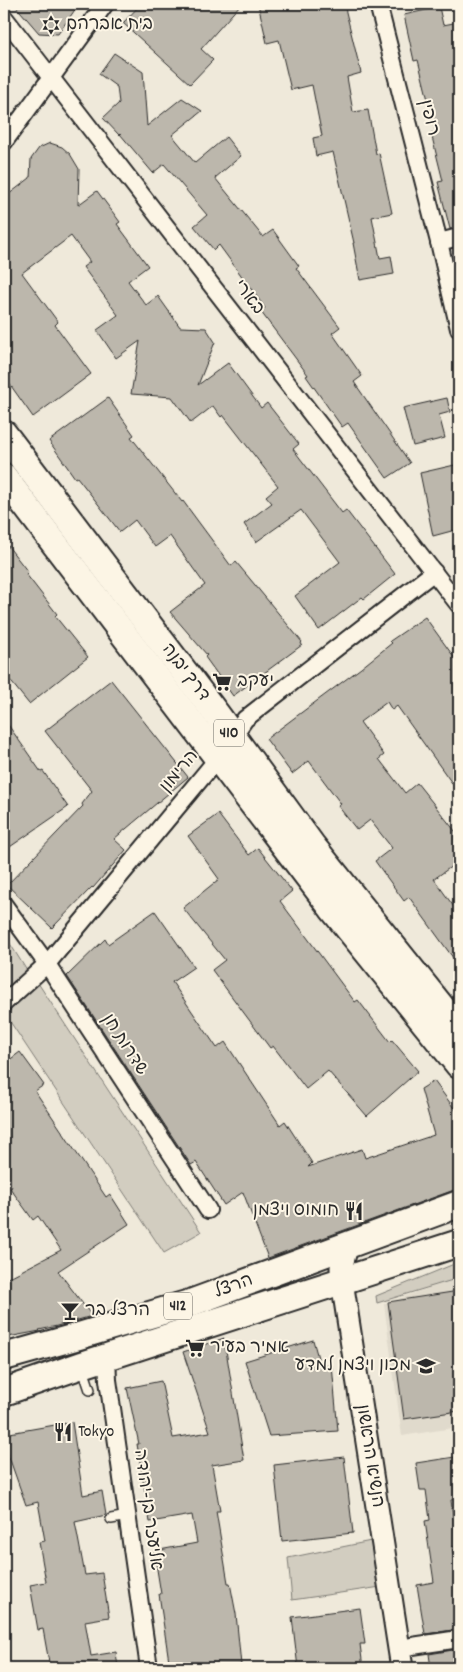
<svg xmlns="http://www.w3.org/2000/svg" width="463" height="1672" viewBox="0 0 463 1672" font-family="Dekko,'Playpen Sans Hebrew',sans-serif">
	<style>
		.built { fill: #e0dacc }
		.green { fill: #d2cdc0; stroke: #7e7c76 }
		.building { fill: #bcb7ac; stroke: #2b2b2b }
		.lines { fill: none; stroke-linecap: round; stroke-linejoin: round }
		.service-casing { stroke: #2b2b2b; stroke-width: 12 }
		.minor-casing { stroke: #2b2b2b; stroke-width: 20 }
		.tertiary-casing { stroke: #2b2b2b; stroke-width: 25 }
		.primary-casing { stroke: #2b2b2b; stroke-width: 30 }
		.service { stroke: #fcf5e5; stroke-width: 9 }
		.minor { stroke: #fcf5e5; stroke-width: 16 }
		.tertiary { stroke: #fcf5e5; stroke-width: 21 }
		.primary { stroke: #fcf5e5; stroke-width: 26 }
		.labels { text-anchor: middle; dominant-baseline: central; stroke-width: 4; stroke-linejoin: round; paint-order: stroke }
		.shield { fill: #fcf5e5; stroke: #6a6863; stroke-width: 1 }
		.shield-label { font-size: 16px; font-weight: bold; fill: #2b2b2b }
		.poi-label { font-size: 18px; fill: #2b2b2b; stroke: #fcf5e5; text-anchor: start }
		.street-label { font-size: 18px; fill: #2b2b2b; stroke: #fcf5e5 }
	</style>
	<rect width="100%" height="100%" fill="#efe9da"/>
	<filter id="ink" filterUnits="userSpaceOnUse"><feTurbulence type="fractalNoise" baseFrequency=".02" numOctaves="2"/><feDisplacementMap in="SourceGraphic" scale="10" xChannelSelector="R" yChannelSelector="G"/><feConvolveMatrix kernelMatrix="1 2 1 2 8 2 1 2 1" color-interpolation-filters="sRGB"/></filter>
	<g filter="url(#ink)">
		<!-- built -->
		<polygon class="built" points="459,1277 459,1427 402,1436 384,1304"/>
		<!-- green -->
		<g class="green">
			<polygon points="4,934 29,974 4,994"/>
			<polygon points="38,983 201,1232 164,1253 5,1014"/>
			<polygon points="459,1262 459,1278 377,1303 376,1296"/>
			<polygon points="371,1541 381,1587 292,1600 288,1558"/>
		</g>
		<!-- building -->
		<g class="building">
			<polygon points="14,4 79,4 58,34 39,33"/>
			<polygon points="141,4 241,4 201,49 213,60 190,84 123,23"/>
			<polygon points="258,4 344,4 361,73 347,77 353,112 368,110 376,154 379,153 392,213 372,217 380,258 391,256 394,274 360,280 353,243 354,243 333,152 316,156 313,138 322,136 312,85 291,90 279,40 267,43"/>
			<polygon points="439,7 443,25 459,22 459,227 450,229 438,182 443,181 431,133 436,132 418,60 414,61 404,15"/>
			<polygon points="114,53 143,72 147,126 182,98 202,111 172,135 195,163 226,137 241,156 215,178 263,237 273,230 299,266 296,268 340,327 332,333 362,376 354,382 410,463 387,478 348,423 342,427 306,376 308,375 261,312 265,308 219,245 214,250 194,226 207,215 164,164 153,173 120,134 119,135 103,118 119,103 117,87 99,74"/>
			<polygon points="50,143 62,147 70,154 79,169 78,205 97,191 120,222 117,224 148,266 128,281 146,305 158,296 180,327 206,328 215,342 198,385 228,363 261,408 267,403 299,444 293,449 342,513 346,510 395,574 364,599 362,597 319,630 295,596 340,562 301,510 256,542 244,524 272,503 266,496 278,486 223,415 221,417 213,406 191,423 172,397 131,394 140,341 116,358 97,330 118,315 83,267 90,262 71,236 22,273 58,322 55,325 91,374 33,417 4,376 4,198 30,178 31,159 39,148"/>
			<polygon points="108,398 134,435 131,437 182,502 183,501 231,566 236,562 302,642 301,643 302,645 233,696 205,657 207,655 170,612 205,585 170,536 155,547 135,520 120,532 77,477 75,478 49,441"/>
			<polygon points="447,398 450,412 439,415 445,438 413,446 403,408"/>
			<polygon points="459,464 459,529 433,536 420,473"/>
			<polygon points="4,541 28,572 26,574 57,614 55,616 88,657 29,704 4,673"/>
			<polygon points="425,617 459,664 459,793 397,706 392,710 387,702 360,722 384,755 379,759 405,793 417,783 459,836 459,861 434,879 459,914 459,966 409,897 404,901 375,861 392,848 370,820 357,830 338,806 341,804 309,761 292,774 266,739 361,668 392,643 390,641"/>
			<polygon points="111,680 188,777 114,839 126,850 93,888 92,887 52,928 7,885 83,806 82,804 92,791 45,731"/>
			<polygon points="4,719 41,772 43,771 68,807 4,851"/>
			<polygon points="218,814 249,855 258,848 292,891 280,901 355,1002 358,1000 390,1042 392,1040 418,1071 367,1116 328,1071 306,1089 273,1046 270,1048 212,970 225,960 183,908 219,879 188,836"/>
			<polygon points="155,911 194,967 172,982 217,1048 225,1042 280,1125 285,1121 312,1163 308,1167 362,1149 365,1158 434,1135 421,1089 434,1081 459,1115 459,1189 454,1190 268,1258 243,1192 224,1205 196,1162 191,1165 67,976 105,939 108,944"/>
			<polygon points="20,1052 44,1085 35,1091 106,1197 110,1194 129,1224 58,1271 92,1316 57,1326 39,1330 40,1331 8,1337 4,1332 4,1280 61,1250 38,1216 33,1220 10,1188 12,1187 4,1174 4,1064"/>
			<polygon points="459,1291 459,1411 404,1419 388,1302"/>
			<polygon points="224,1338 244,1460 212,1465 220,1511 216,1511 228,1583 230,1583 236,1614 241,1665 218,1668 170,1668 159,1594 161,1594 154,1551 197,1543 192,1515 150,1522 137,1444 139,1444 127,1388 161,1381 173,1438 210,1432 183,1352"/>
			<polygon points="313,1340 320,1365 332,1365 338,1431 269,1436 245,1361"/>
			<polygon points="72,1422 83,1495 102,1491 106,1515 75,1522 85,1575 102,1573 109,1617 85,1621 91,1656 116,1652 118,1668 50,1668 43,1629 38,1630 30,1585 46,1582 39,1542 45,1541 38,1502 26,1505 4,1443 4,1434"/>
			<polygon points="344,1457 353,1533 282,1541 274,1465"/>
			<polygon points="455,1457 455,1461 459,1460 459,1499 451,1500 457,1546 452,1547 457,1578 459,1578 459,1629 425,1634 417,1585 434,1582 425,1521 430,1520 426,1490 420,1490 416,1463"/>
			<polygon points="360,1608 365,1644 360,1644 363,1668 298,1668 292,1617"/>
			<polygon points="459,1649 459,1668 431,1668 429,1654"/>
		</g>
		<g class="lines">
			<!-- service casing -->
			<g class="service-casing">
				<g id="service">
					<polyline points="82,1366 90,1390"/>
					<polyline points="111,1519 128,1516"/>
				</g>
			</g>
			<!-- minor casing -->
			<g class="minor-casing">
				<g id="minor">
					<polyline points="378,4 439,242 459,329"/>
					<polyline points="4,17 459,605"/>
					<polyline points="4,142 105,4"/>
					<polyline points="439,242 459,237"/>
					<polyline points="4,905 47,964 208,1210"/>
					<polyline points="4,1003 47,964 218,758 245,719 434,572"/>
					<polyline points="107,1357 108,1380 149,1668"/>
					<polyline points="399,1648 459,1639"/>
				</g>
			</g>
			<!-- tertiary casing -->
			<g class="tertiary-casing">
				<polyline id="tertiary" points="348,1244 341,1268 342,1281 402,1668"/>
			</g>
			<!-- primary casing -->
			<g class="primary-casing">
				<g id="primary">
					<polyline points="4,434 217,715 313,847 459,1029"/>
					<polyline points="4,477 332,908 459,1065"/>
					<polyline points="4,1357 79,1336 193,1302 459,1204"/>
					<polyline points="4,1392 82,1365 459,1243"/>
				</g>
			</g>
			<!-- service -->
			<use href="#service" class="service"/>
			<!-- minor -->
			<use href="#minor" class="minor"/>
			<!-- tertiary -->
			<use href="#tertiary" class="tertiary"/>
			<!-- primary -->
			<use href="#primary" class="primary"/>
		</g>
	</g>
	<!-- icons -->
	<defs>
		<g id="synagogue-bare" transform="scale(1.5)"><path d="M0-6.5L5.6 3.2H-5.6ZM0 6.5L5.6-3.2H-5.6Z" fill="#2b2b2b" stroke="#fcf5e5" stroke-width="2.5" paint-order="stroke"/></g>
		<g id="supermarket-bare" transform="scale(1.5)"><path d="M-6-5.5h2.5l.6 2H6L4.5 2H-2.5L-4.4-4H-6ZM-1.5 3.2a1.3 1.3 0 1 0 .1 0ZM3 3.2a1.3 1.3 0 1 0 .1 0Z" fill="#2b2b2b" stroke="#fcf5e5" stroke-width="2.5" paint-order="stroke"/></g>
		<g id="restaurant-bare" transform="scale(1.5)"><path d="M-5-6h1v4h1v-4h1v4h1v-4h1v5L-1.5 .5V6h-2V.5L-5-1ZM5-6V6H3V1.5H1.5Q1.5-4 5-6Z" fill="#2b2b2b" stroke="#fcf5e5" stroke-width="2.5" paint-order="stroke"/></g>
		<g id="bar-bare" transform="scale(1.5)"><path d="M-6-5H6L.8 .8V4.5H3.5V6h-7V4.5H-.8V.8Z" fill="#2b2b2b" stroke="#fcf5e5" stroke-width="2.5" paint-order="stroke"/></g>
		<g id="university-bare" transform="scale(1.5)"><path d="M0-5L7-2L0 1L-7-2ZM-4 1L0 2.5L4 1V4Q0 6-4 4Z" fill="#2b2b2b" stroke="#fcf5e5" stroke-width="2.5" paint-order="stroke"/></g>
	</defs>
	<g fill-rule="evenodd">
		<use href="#synagogue-bare" x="51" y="25"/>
		<use href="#supermarket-bare" x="222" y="682"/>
		<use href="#restaurant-bare" x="354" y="1211"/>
		<use href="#bar-bare" x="70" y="1311"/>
		<use href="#supermarket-bare" x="195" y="1348"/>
		<use href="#university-bare" x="426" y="1366"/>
		<use href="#restaurant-bare" x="63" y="1432"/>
	</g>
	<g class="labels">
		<!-- shield labels -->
		<g class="shield">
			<rect x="214" y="719.5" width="30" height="27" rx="4"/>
			<rect x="164" y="1292.5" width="28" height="27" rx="4"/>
		</g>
		<g class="shield-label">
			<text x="229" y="733">410</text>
			<text x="178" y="1306">412</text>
		</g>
		<!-- poi labels -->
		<g class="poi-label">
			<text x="66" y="25">בית אברהם</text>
			<text x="237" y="682">יעקב</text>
			<text x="339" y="1211" text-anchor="end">חומוס ויצמן</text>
			<text x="85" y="1311">הרצל בר</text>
			<text x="210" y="1348">אמיר בעיר</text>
			<text x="411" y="1366" text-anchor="end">מכון ויצמן למדע</text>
			<text x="78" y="1432">Tokyo</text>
		</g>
		<!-- street labels -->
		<g class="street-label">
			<text transform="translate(428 118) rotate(76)">רופין</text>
			<text transform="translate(248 298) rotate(52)">בארי</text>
			<text transform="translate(185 673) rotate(53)">דרך יבנה</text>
			<text transform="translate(180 772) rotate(-50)">הרימון</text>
			<text transform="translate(124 1045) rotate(57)">שדרות חן</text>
			<text transform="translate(234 1287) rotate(-20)">הרצל</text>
			<text transform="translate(369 1456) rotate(81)">הנשיא הראשון</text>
			<text transform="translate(147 1510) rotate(82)">אליעזר בן-יהודה</text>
		</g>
	</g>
	<!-- margin -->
	<rect width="463" height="1672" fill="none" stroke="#fcf5e5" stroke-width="20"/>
	<rect x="10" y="10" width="443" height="1652" fill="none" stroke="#2b2b2b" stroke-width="2" filter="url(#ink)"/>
</svg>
